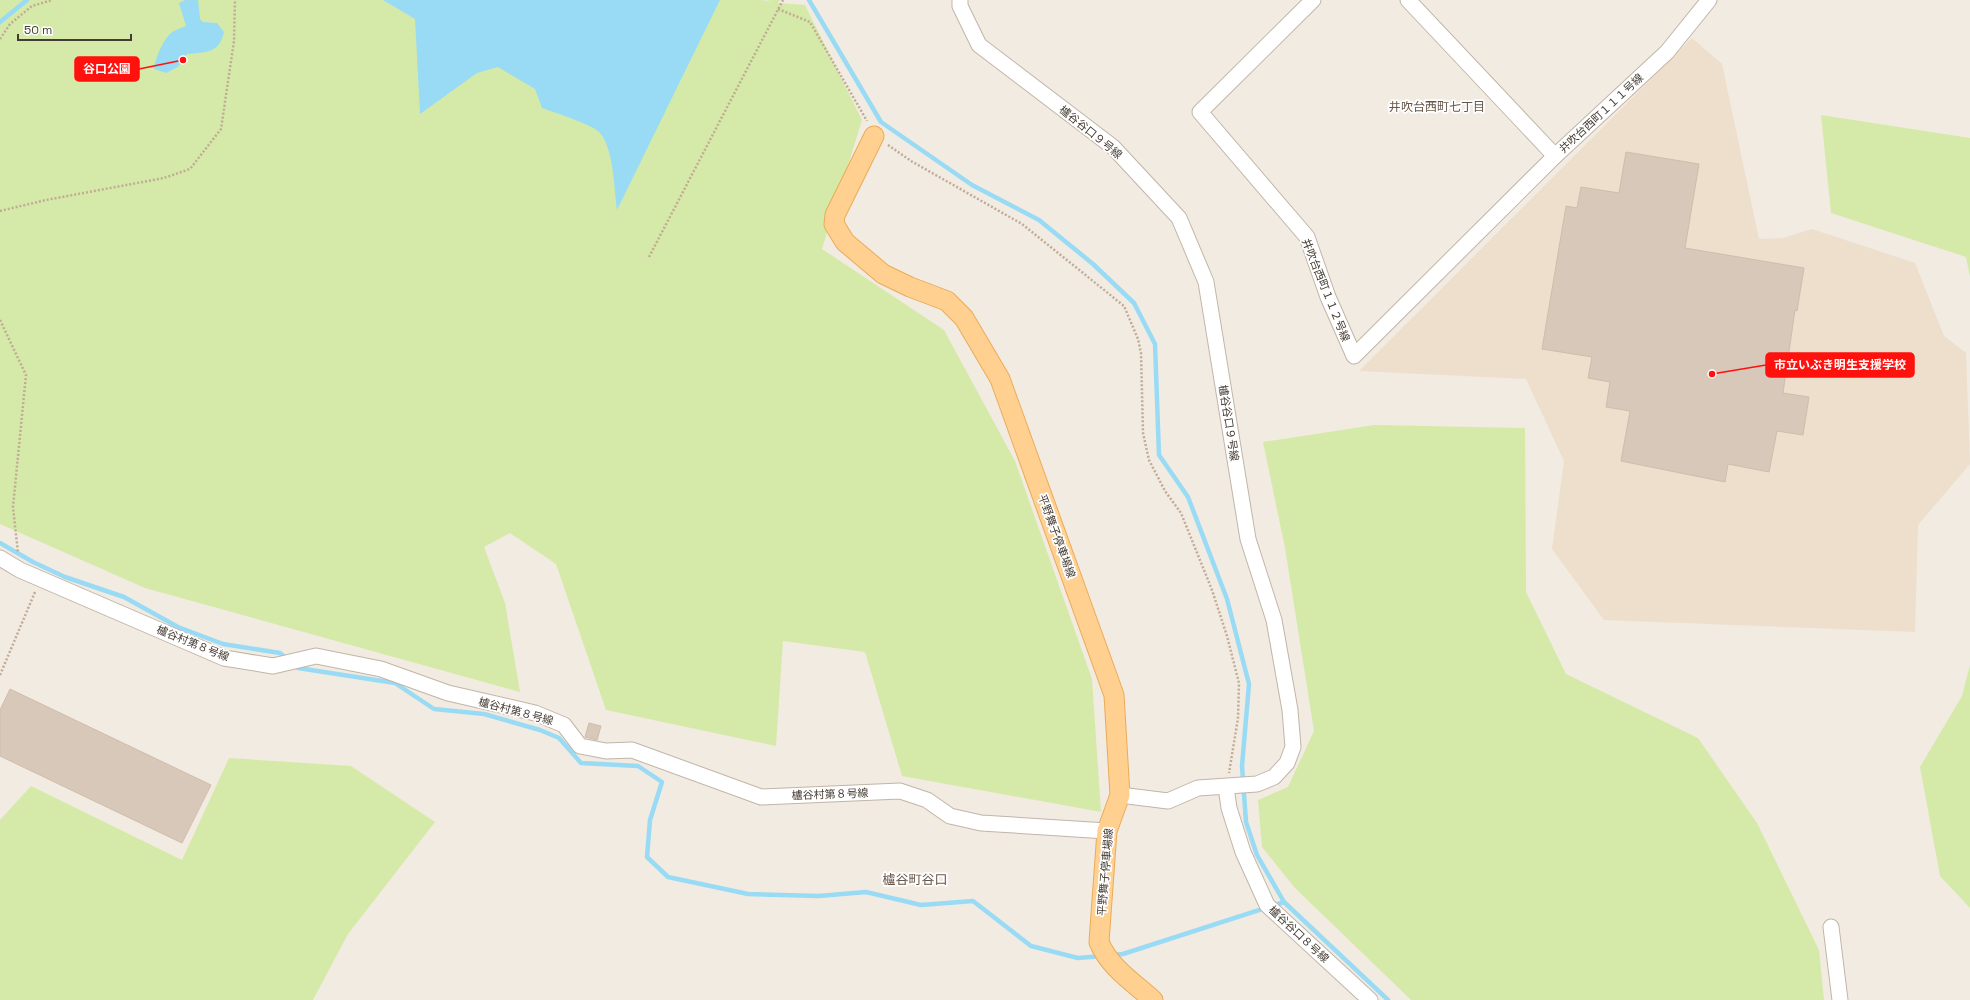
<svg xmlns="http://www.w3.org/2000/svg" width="1970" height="1000" viewBox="0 0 1970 1000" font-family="'Space Grotesk','Noto Sans JP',sans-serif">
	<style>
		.education { fill: #eddfcb }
		.green { fill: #d5eaa8 }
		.water { fill: #99dbf4 }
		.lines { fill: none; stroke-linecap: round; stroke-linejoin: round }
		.stream { stroke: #99dbf4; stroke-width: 4.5 }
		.building { fill: #d8c8ba; stroke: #d0bcaa }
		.minor-casing { stroke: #c1b5a7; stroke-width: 17 }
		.major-casing { stroke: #ebab58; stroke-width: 21 }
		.path { stroke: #c1ab95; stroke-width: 2.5; stroke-dasharray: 2 2; stroke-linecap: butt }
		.minor { stroke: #fff; stroke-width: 15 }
		.major { stroke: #ffd08f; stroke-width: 19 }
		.labels { text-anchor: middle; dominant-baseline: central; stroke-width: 3.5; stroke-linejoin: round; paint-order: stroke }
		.street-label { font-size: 11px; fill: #443b32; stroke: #fff }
		.neighbourhood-label { font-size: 12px; fill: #685749; stroke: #fff }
		.quarter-label { font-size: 13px; fill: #685749; stroke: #fff }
		.leader { fill: none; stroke: #ff110d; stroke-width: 1.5 }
		.callout-dot { fill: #ff110d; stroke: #fff; stroke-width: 1.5 }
		.callout { fill: #ff110d; stroke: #ff110d; stroke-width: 1.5 }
		.callout-label { font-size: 12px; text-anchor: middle; font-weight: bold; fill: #fff }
	</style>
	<rect width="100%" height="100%" fill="#f2ebe2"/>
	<!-- education -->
	<polygon class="education" points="1692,38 1722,64 1759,239 1783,238 1812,229 1915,263 1944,336 1966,353 1970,464 1918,525 1915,632 1604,620 1552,549 1564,461 1526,379 1359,371"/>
	<!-- green -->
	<g class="green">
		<polygon points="0,0 763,0 773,3 766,0 780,0 778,3 805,5 862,120 822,249 944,330 1015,461 1092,679 1101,812 902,776 865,652 783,641 776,746 606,710 556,564 510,533 484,547 505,603 520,692 145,588 0,524"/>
		<polygon points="1821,115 1970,138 1970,277 1966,257 1831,213"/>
		<polygon points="1374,425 1525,428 1526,592 1566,674 1698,738 1757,823 1819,950 1824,1000 1411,1000 1295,888 1262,847 1258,800 1288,787 1314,731 1285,548 1263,442"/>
		<polygon points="1970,665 1970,908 1940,876 1920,767 1962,696"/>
		<polygon points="229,758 351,766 435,822 348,934 313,1000 0,1000 0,820 31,786 182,860"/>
	</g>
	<!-- water -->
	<g class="water">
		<path d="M185 0H198L200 19 203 22 217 23 224 32C219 54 206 52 187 54L178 67 166 73 154 69C155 59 164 36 174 31 177 29 182 28 186 26L179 3Z"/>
		<path d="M383 0H720L617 210C614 189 614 150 600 133 594 125 553 112 542 108L535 89 498 67 477 73 420 114 415 19Z"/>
	</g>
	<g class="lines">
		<!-- stream -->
		<g class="stream">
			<polyline points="809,0 881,122 972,185 1039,220 1093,264 1134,303 1155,344 1159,455 1188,497 1227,599 1249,684 1242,766 1246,822 1257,855 1284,902 1388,1000"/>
			<polyline points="0,22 27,0"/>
			<polyline points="0,543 33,562 65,577 124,597 178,627 223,644 280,653 287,659"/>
			<polyline points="294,665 298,668 395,683 434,709 484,714 540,730 559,738 581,763 638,766 662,782 650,820 647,857 668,877 748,894 819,896 866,892 921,905 973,901 1031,946 1078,958 1102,956"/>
			<polyline points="1113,955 1123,954 1284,902"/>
		</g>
	</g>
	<!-- building -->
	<g class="building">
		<polygon points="1626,152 1699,164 1685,248 1804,268 1797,311 1795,310 1783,393 1809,397 1803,435 1777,431 1769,472 1728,464 1725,482 1621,461 1630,411 1606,407 1610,382 1588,378 1592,357 1542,349 1566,206 1577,208 1581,187 1619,193"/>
		<polygon points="10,689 211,785 182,843 0,756 0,710"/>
		<polygon points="589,723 601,726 597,740 585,737"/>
	</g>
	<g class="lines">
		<!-- minor casing -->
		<g class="minor-casing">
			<g id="minor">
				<polyline points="960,0 960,6 979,45 1113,147 1179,218 1206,282 1248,539 1274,620 1290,710 1293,747 1287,763 1274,777 1257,784 1198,788 1168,801 1120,795"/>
				<polyline points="1313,0 1200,112 1307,237 1328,297 1354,356 1555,156 1667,52 1709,0"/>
				<polyline points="1408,0 1555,156"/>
				<polyline points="0,558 20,570 224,658 273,666 316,656 381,669 448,693 535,713 564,725 580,746 606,751 632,750 761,797 900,791 927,800 950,816 981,823 1107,831"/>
				<polyline points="1226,787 1229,808 1243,852 1267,905 1370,1000"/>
				<polyline points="1831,927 1840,1000"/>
			</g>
		</g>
		<!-- major casing -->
		<g class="major-casing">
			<path id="major" d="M874 136 835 215 834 224 845 242 883 274 910 287 947 301 964 318 1000 379 1114 695 1120 795 1107 831 1099 942C1109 967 1134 983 1153 1000"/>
		</g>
		<!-- path -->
		<g class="path">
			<polyline points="778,9 810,22 867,121"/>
			<polyline points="0,39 10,24 32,6 52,0"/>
			<polyline points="888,145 911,161 1022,224 1124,306 1138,339 1141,353 1143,433 1149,460 1165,491 1181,513 1212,590 1227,636 1239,683 1238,718 1229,773"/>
			<polyline points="0,211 46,200 164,178 190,169 221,129 234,41 235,0"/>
			<polyline points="649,257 783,0"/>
			<polyline points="0,320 26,375 13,507 18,553"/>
			<polyline points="0,675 35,592"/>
		</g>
		<!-- minor -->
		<use href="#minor" class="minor"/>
		<!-- major -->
		<use href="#major" class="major"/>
	</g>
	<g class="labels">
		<!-- street labels -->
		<g class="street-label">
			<text transform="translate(1601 113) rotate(-43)">井吹台西町１１１号線</text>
			<text transform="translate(1091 132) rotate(39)">櫨谷谷口９号線</text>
			<text transform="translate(1326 290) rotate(68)">井吹台西町１１２号線</text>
			<text transform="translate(1229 423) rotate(81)">櫨谷谷口９号線</text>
			<text transform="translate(1057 536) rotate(70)">平野舞子停車場線</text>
			<text transform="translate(193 643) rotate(22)">櫨谷村第８号線</text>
			<text transform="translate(516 711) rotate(15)">櫨谷村第８号線</text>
			<text transform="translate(830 794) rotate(-2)">櫨谷村第８号線</text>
			<text transform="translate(1105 872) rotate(-85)">平野舞子停車場線</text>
			<text transform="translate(1299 934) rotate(43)">櫨谷谷口８号線</text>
		</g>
		<!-- neighbourhood labels -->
		<g class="neighbourhood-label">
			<text x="1437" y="107">井吹台西町七丁目</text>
		</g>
		<!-- quarter labels -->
		<g class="quarter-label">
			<text x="915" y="879">櫨谷町谷口</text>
		</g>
	</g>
	<!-- callouts -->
	<path class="leader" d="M183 60L139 69M1712 374L1766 365"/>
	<g class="callout-dot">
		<circle cx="183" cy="60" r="4"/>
		<circle cx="1712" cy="374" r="4"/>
	</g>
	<g class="callout">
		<rect x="75" y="57" width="64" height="24" rx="4"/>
		<rect x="1766" y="353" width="148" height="24" rx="4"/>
	</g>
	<g class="callout-label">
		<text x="107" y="73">谷口公園</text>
		<text x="1840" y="369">市立いぶき明生支援学校</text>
	</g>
	<!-- scale -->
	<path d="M18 34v6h113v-6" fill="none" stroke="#443b32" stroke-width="2"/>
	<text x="24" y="34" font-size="12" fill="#443b32" stroke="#ffffff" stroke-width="3" paint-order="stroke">50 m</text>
</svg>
